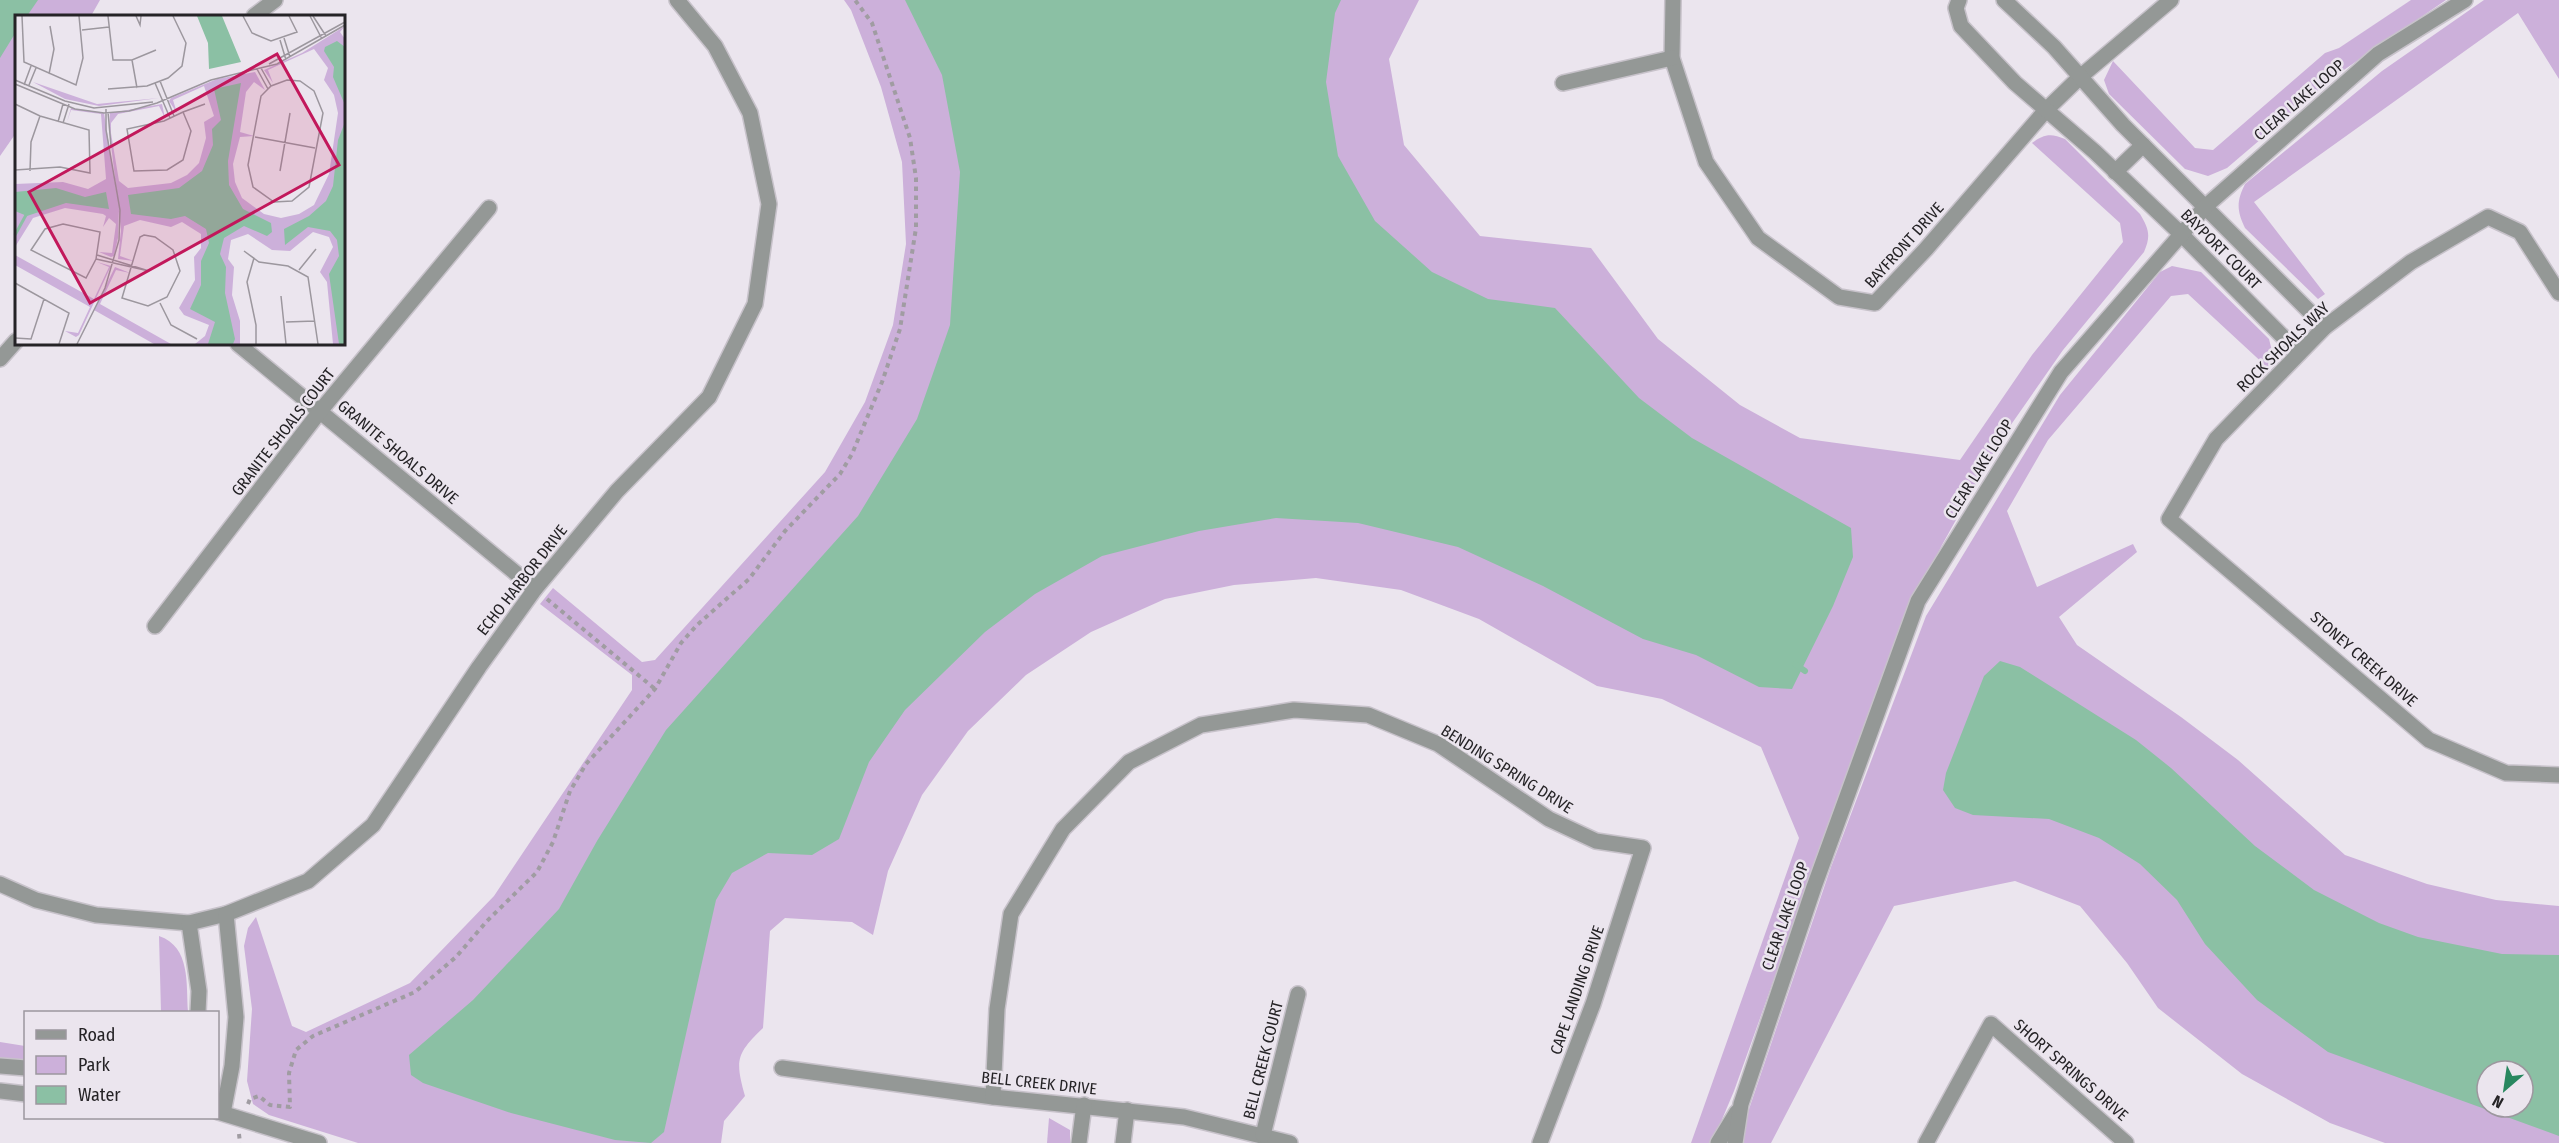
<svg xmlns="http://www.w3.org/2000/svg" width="2559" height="1143" viewBox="0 0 2559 1143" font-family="'Fira Sans Condensed',sans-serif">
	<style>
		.green { fill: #ccb0da; fill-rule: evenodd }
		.water { fill: #8bc0a4; fill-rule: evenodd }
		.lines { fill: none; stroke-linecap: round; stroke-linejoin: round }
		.stream { stroke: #8bc0a4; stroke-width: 6 }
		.minor-casing { stroke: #c7c2ca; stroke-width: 18 }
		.path { stroke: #a09ca2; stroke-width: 4; stroke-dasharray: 4.5 4.5; stroke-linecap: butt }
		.minor { stroke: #949896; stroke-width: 15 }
		.labels { text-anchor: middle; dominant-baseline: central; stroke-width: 5; stroke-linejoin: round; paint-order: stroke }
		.street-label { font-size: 16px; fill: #252326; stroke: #ebe5ee }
		.inset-river { fill: none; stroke: #8bc0a4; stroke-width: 3 }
		.inset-road { fill: none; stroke: #9c979e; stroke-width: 1.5 }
		.view { fill: #c2185b; fill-opacity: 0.15; stroke: #c2185b; stroke-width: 3 }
		.inset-edge { fill: none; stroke: #252326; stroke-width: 3 }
	</style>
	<rect width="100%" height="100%" fill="#ebe5ee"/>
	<!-- green -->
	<g class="green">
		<polygon points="0,0 100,0 91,16 16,16 16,133 0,156"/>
		<path d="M844 0H1419L1389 59 1404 145 1480 236 1591 248 1658 339 1740 405 1800 438 1960 460 2032 355 2123 242 2120 223 2032 143C2044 134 2051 133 2065 139L2140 214C2149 229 2151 236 2144 252L2063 350 2001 439 1942 545 1897 636 1734 1091 1712 1143H1691L1799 838 1761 747 1662 699 1597 686 1479 619 1401 590 1316 578 1234 585 1165 599 1091 632 1026 675 968 731 922 795 888 871 873 935 852 922 785 918 770 931 763 1028C736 1054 735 1060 745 1096L724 1121 721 1143H358L269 1115 253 1104 247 1081 252 1009 244 946 248 928 256 917 292 1026 306 1032 410 983 494 896 632 690V675L540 604 553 588 642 662 655 660 825 472 865 402 893 325 906 244 902 162 881 87 851 10Z"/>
		<polygon points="2411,0 2446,0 2335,76 2227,168 2208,176 2185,169 2109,94 2104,80 2113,61 2195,148 2213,150 2325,53 2339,48"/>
		<path d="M2484 0H2559V79L2518 13 2254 202 2325 294 2318 299 2245 228C2237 211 2236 202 2245 184L2382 71Z"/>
		<path d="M2172 266 2201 272 2269 339 2273 355 2268 368 2188 294 2171 296 2048 440 2007 511 2037 587 2133 544 2137 552 2059 617 2077 645 2181 717 2238 760 2345 855 2427 884 2496 900 2559 906V1143H2385L2330 1123 2242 1074 2158 1008 2127 963 2080 906 2015 881 1894 906 1771 1143H1743L1747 1115 1831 867 1926 616 2060 395 2160 272ZM2487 1071H2523V1107H2487Z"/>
		<path d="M159 936C191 947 186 984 188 1012H161Z"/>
		<polygon points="0,1042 25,1046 25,1061 0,1058"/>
		<polygon points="1049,1118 1070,1130 1070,1143 1047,1143"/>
	</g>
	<!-- water -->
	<g class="water">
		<polygon points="0,0 38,0 27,16 16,16 16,32 0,58"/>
		<polygon points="905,0 1341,0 1335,13 1326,82 1338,156 1375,221 1432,272 1488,299 1555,308 1639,398 1692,438 1851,528 1853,557 1833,606 1792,689 1759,687 1696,655 1643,639 1543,586 1458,547 1358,523 1276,518 1199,531 1102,556 1035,594 985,632 905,710 869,762 839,839 812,855 768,853 732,873 716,900 664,1132 651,1143 615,1140 511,1113 423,1083 411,1075 409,1055 473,1000 559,909 597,841 666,730 858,516 917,419 950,325 960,172 942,75"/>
		<path d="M2000 661 2020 667 2136 740 2171 768 2255 846 2314 890 2379 923 2418 937 2502 954 2559 955V1136L2328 1052 2257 1000 2205 944 2177 900 2140 864 2099 838 2049 819 1973 815 1955 808 1943 790 1946 773 1984 676ZM2487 1071H2523V1107H2487Z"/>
	</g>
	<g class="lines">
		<!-- stream -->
		<polyline class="stream" points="1795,664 1805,671"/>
		<!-- minor casing -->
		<g class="minor-casing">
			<g id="minor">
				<polyline points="1673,0 1672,58 1706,162 1758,238 1839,297 1875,303 1926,249 2046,110 2080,77 2171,0"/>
				<polyline points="1959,0 1956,8 1961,26 2015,83 2095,152 2180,233 2299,353"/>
				<polyline points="2004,0 2054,47 2123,125 2325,327"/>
				<polyline points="254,16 275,0"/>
				<polyline points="1563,83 1672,58"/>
				<polyline points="2115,172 2143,145"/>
				<polyline points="2559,293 2520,232 2488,217 2411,262 2325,327 2216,439 2169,519 2429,740 2506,773 2559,775"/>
				<polyline points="238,344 535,589"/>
				<polyline points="0,359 16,341"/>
				<polyline points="155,626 321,410 489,208"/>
				<polyline points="0,884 36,900 96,915 189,923 226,914 308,881 373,825 479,667 535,589 617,491 709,397 755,304 769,204 750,113 715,46 677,0"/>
				<polyline points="189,923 199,991 198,1012"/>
				<polyline points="0,1066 26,1068"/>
				<polyline points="782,1068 993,1097 1184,1117 1290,1143"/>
				<polyline points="0,1091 26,1094"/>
				<polyline points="993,1097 997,1009 1011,914 1063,829 1129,762 1201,725 1294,710 1368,715 1438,744 1549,819 1596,841 1643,848 1593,1004 1540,1143"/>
				<polyline points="218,1112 319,1143"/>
				<polyline points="223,1113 232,1066 236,1017 226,914"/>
				<polyline points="1263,1135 1298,994"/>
				<polyline points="1079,1143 1084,1105"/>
				<polyline points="1123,1143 1127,1110"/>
				<polyline points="1718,1143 1737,1112"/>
				<polyline points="1735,1143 1741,1104 1814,887 1918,601 2061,372 2206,206 2378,54 2465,0"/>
				<polyline points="1926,1143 1991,1024 2126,1143"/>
			</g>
		</g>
		<!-- path -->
		<g class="path">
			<polyline points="547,599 655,689"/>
			<polyline points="248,1104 250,1099 259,1096 270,1105 290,1107 289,1073 296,1050 313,1036 415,992 456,957 487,921 537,872 553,842 570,791 586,764 655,689 681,643 697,625 749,579 785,531 840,474 852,454 882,382 900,329 916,228 916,178 910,138 872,23 855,0"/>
			<polyline points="239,1134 240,1143"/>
		</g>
		<!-- minor -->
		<use href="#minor" class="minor"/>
	</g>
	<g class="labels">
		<!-- street labels -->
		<g class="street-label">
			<text transform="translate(2299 100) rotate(-41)">CLEAR LAKE LOOP</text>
			<text transform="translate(1904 245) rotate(-48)">BAYFRONT DRIVE</text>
			<text transform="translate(2221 249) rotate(45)">BAYPORT COURT</text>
			<text transform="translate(2283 347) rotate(-44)">ROCK SHOALS WAY</text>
			<text transform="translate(283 432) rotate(-52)">GRANITE SHOALS COURT</text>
			<text transform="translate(398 452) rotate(40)">GRANITE SHOALS DRIVE</text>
			<text transform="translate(1979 469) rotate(-58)">CLEAR LAKE LOOP</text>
			<text transform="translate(522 580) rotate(-52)">ECHO HARBOR DRIVE</text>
			<text transform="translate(2364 659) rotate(41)">STONEY CREEK DRIVE</text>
			<text transform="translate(1507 769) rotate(32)">BENDING SPRING DRIVE</text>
			<text transform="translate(1785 916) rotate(-71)">CLEAR LAKE LOOP</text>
			<text transform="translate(1577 990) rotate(-71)">CAPE LANDING DRIVE</text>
			<text transform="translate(1263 1060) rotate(-76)">BELL CREEK COURT</text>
			<text transform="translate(2071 1070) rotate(41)">SHORT SPRINGS DRIVE</text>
			<text transform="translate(1039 1083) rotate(6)">BELL CREEK DRIVE</text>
		</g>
	</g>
	<!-- overview -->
	<g transform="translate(15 15)">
		<rect width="330" height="330" fill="#ebe5ee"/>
		<path d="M330 11 325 17 330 24V329H318L312 267 305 257 318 232 314 222 298 217 275 236 257 235 233 219 216 225 213 244 219 252 217 280 225 306V329H180L190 321 194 310 169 300 164 293 180 265 179 242 186 233V219L167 207 156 212 125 205 109 211 105 241 119 246 103 244 106 215 94 112 95 98 147 89 150 103 144 91 103 99 96 108V118L104 166 113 173 156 168 172 160 184 148 191 123 189 107 199 101 189 71 158 85 162 98 154 86 156 83 202 64 240 57 250 75 239 67 231 77 225 117 239 121 225 122 218 149 220 167 227 183 249 199 266 203 284 199 299 190 314 159 323 98 319 80 309 65 313 53 299 34 253 55 258 68 249 55 287 38ZM18 67 82 89 144 83 84 91 50 84ZM56 93 89 98 104 194 103 223 99 241 96 242 84 237 97 238 101 209 94 203 88 212 91 201 88 199 50 193 18 203 0 232V169L48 167 73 174 91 164 86 99 56 95 52 107ZM0 240 79 284 94 252 82 247 96 251 64 320 61 322 50 316 63 318 75 292 0 250ZM100 252 115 258 101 255 85 289 156 329H139L79 295Z" fill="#ccb0da"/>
		<path d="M182 1H207L226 47 194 54 193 28ZM322 26 330 32V90L318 62 319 52 309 36 310 32ZM226 68 213 146 214 170 228 194 256 208 257 217 252 221 229 211 209 223 205 239 211 252 210 278 220 324 218 329H193L200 307 175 294 186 270V246L194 228 191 214 170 201 156 204 116 199 113 180 164 173 187 156 198 130 197 114 206 105 199 74ZM330 107V329H324L314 259 324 241 322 225 315 216 293 212 270 230 269 214 294 201 311 186 318 171 323 125ZM41 173 70 182 91 177 94 194 51 188 12 201 0 196V177Z" fill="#8bc0a4"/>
		<path class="inset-river" d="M0 220 11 200"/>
		<path class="inset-road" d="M7 1 9 47 61 70 68 43 64 1M93 1 98 45H117L141 35M121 1 125 10 126 1M228 1 237 18 256 26 282 17 274 1M295 1 307 24M298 1 311 21M67 15 94 12M269 23 275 42M265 25 271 45M117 45 122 73M254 49 330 7M246 53 256 71M242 54 253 74M34 59 39 34 35 11M0 65 50 86 79 93 138 87M272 65 285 66 299 76 308 98 294 172 277 186 259 187 238 172 233 150 246 81 256 71ZM145 66 159 101M140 68 155 103M0 69 60 94 89 98 114 96 142 88 196 65 262 49 330 10M9 70 16 51M14 70 21 53M93 74 132 71 153 63 167 51 171 28 158 1M0 89 25 101 74 115 75 158 45 152 0 155M93 97 96 131M168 97 176 116 168 145 152 155 119 156 112 114 149 106 168 97 190 89M43 107 48 89M48 108 54 89M240 122 300 133M15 156 16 127 25 101M265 156 275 98M48 209 85 217 81 244 71 263 16 235 30 214ZM129 220 140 222 158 235 165 256 152 282 133 291 107 283 125 222ZM229 236 244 247 273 251 293 262 303 329M239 243 232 267 241 310V329M81 244 134 256 82 240M284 255 301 234M0 268 54 298 44 329M266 281 271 329M145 288 156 310 182 324M271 307 300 306M0 323 16 324 29 284M62 329 90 273 104 225 105 195 91 115V94"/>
		<path class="view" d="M262 39 324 150 75 288 14 177Z"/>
		<rect width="330" height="330" class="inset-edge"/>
	</g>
	<!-- legend -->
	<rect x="24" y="1011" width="195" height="108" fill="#ebe5ee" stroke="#9c979e" stroke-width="1.5"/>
	<rect x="36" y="1030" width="30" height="9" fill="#949896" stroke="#9c979e" stroke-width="1.5"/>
	<text x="78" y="1041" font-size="18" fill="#252326">Road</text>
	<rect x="36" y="1056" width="30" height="18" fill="#ccb0da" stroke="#9c979e" stroke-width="1.5"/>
	<text x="78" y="1071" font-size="18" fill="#252326">Park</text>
	<rect x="36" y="1086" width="30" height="18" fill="#8bc0a4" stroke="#9c979e" stroke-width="1.5"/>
	<text x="78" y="1101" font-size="18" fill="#252326">Water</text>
	<!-- north arrow -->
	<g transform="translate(2505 1089) rotate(209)"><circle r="28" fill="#ebe5ee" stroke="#9c979e" stroke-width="1.5"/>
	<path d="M0-4.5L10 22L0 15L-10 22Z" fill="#28875f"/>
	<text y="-9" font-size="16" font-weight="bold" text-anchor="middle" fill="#252326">N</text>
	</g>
</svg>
